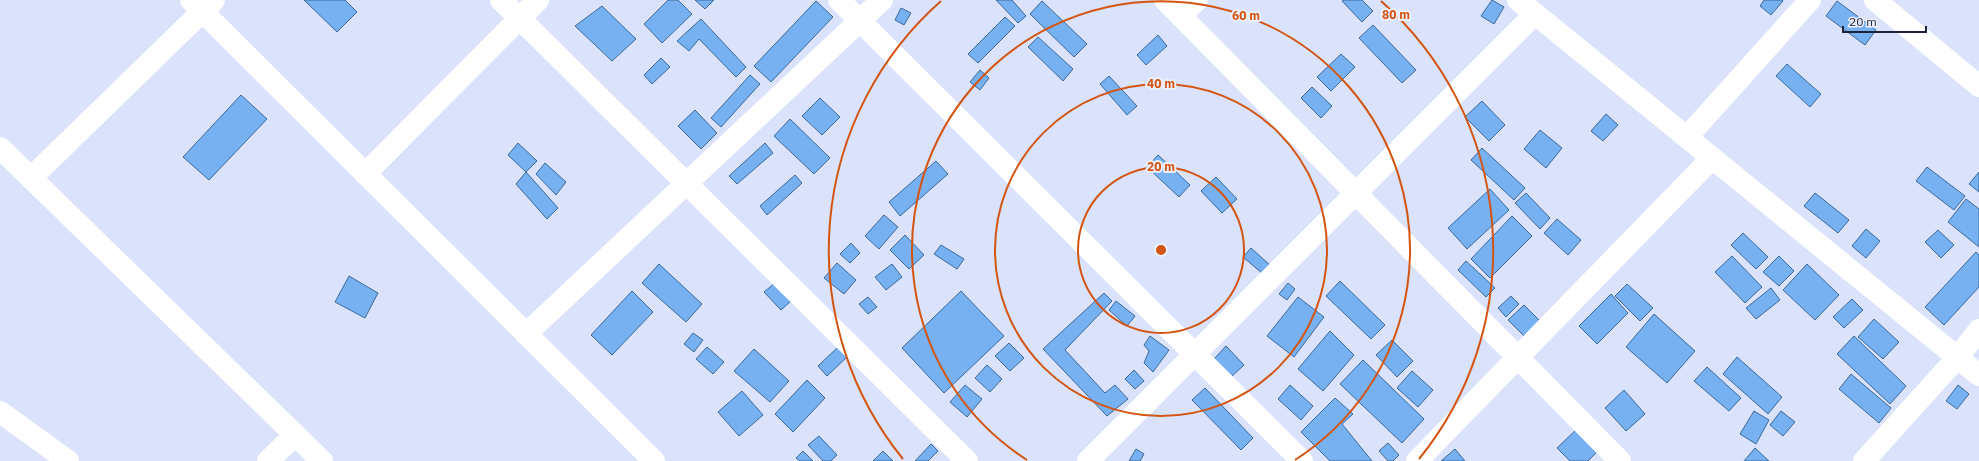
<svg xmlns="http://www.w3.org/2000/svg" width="1979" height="461" viewBox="0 0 1979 461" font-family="'IBM Plex Sans',sans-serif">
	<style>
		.building { fill: #78b1f1; stroke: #3c6999 }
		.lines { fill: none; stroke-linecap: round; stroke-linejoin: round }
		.street { stroke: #fff; stroke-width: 22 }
		.ring { fill: none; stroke: #d45411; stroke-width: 2 }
		.centre { fill: #d45411; stroke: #ecf0fd; stroke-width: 2 }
		.ring-label { font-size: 12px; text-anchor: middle; font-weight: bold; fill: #d45411; stroke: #ecf0fd; stroke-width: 4; stroke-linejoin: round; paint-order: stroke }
	</style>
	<rect width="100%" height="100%" fill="#dae2fc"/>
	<!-- building -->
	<g class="building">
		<polygon points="304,0 345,0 357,12 337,32"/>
		<polygon points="668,0 678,0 692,14 662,43 644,24"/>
		<polygon points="695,0 714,0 705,9"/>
		<polygon points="996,0 1012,0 1026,16 1018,23"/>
		<polygon points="1344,0 1362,0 1373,11 1362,22 1342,1"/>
		<polygon points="1492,0 1504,7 1494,24 1481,16"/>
		<polygon points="1764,0 1782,0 1783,1 1771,15 1760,6"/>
		<polygon points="816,1 833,17 771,82 754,66"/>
		<polygon points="1042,1 1087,44 1074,57 1030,14"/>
		<polygon points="1837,1 1876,30 1865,45 1826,16"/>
		<polygon points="602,6 636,39 612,61 575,26"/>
		<polygon points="901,8 911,13 904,25 895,20"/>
		<polygon points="1005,17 1015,26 978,63 968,54"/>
		<polygon points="701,19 746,67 736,77 699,39 689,51 677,41"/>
		<polygon points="1373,25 1416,70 1402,83 1359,38"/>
		<polygon points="1158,35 1167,46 1146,65 1137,55"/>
		<polygon points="1038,37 1073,69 1063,81 1028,47"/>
		<polygon points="1341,54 1355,67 1331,91 1317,77"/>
		<polygon points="661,58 670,67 652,84 644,75"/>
		<polygon points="1787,64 1821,94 1810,107 1776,76"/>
		<polygon points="980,70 989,78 980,90 970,82"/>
		<polygon points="750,75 760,84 721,127 711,118"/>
		<polygon points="1109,76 1137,106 1127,115 1100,84"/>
		<polygon points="1312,87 1332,106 1321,118 1301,98"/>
		<polygon points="241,95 267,119 209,180 183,157"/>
		<polygon points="820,98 840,117 822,135 802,116"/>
		<polygon points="1482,101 1505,125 1489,141 1465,117"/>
		<polygon points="695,110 717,133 701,149 678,126"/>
		<polygon points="1606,114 1618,125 1603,141 1591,131"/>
		<polygon points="790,119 830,158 814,174 774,136"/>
		<polygon points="1540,130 1562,148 1546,168 1524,149"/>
		<polygon points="518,143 537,161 526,172 508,155"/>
		<polygon points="765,143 773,153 737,184 729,176"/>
		<polygon points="1482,148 1525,188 1514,200 1471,160"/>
		<polygon points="1158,155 1190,185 1179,197 1147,167"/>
		<polygon points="936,161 948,174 900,216 889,202"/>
		<polygon points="545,163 566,182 556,195 536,174"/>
		<polygon points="1927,167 1965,196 1954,210 1916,181"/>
		<polygon points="526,172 558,208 547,219 516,184"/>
		<polygon points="1979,172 1979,192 1969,184"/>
		<polygon points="795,175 802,183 767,215 760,206"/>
		<polygon points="1216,177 1237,199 1222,213 1201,191"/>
		<polygon points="1490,189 1509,210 1467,249 1448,228"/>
		<polygon points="1526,193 1550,218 1540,229 1515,203"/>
		<polygon points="1815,193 1849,220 1838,233 1804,206"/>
		<polygon points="1966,199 1979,209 1979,247 1948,222"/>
		<polygon points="884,215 898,227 879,249 865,236"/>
		<polygon points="1512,216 1532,236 1490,278 1471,259"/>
		<polygon points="1557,219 1581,240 1568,255 1544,233"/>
		<polygon points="1866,229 1880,241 1866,258 1852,246"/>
		<polygon points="1938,230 1954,245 1941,258 1925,242"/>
		<polygon points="1743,233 1768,257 1756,269 1731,245"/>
		<polygon points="905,235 924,255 909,269 890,250"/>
		<polygon points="851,243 860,253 850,263 840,254"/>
		<polygon points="941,245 964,259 957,269 934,254"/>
		<polygon points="1251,248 1271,266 1263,274 1243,257"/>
		<polygon points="1976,252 1979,255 1979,287 1944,325 1925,307"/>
		<polygon points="1732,256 1762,287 1745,303 1715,272"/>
		<polygon points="1779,256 1794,271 1779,286 1763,272"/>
		<polygon points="1466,261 1495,288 1486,297 1458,270"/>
		<polygon points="837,263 856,280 844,294 824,278"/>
		<polygon points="659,264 702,304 686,322 642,283"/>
		<polygon points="892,264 902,277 886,290 875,277"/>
		<polygon points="1807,264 1839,295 1815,320 1783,290"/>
		<polygon points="349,276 378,293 365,318 335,302"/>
		<polygon points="1340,281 1385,325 1371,339 1326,296"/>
		<polygon points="775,283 791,301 781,310 764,292"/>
		<polygon points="1288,283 1295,289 1287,300 1279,294"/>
		<polygon points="1627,284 1653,308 1640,321 1615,296"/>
		<polygon points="1771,288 1780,300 1756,319 1746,308"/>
		<polygon points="632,291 653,312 612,355 591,335"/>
		<polygon points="961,291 1004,336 944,393 902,348"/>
		<polygon points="1104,293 1112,301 1065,350 1105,393 1115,385 1128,399 1107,416 1043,349"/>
		<polygon points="1611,294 1628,313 1597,344 1579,326"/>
		<polygon points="1511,296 1519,304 1506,317 1498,308"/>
		<polygon points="868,297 877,307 868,314 859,304"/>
		<polygon points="1298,297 1324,317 1294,357 1267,336"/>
		<polygon points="1852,299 1863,310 1844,328 1833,317"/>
		<polygon points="1116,301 1135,316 1127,326 1109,310"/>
		<polygon points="1524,305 1540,321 1525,337 1508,320"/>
		<polygon points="1654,314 1695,351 1667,383 1626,347"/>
		<polygon points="1874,319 1899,342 1883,359 1858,337"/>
		<polygon points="1330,331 1354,355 1323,391 1298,369"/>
		<polygon points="693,333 703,340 694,352 684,344"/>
		<polygon points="1150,336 1169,350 1153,372 1144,363 1149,351 1144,345"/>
		<polygon points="1854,336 1906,386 1890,404 1837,354"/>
		<polygon points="1392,340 1413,361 1397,377 1376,355"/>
		<polygon points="1009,343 1024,358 1010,371 995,356"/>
		<polygon points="1226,346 1244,365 1231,377 1214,359"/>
		<polygon points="707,347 724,362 713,374 696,359"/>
		<polygon points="838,347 847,357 827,376 818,366"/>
		<polygon points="754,349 789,381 770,402 734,371"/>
		<polygon points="1737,357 1782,397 1768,414 1723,374"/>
		<polygon points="1363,360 1424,419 1402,443 1340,384"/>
		<polygon points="987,365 1002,379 990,392 975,378"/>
		<polygon points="1707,367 1741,398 1729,411 1694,381"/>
		<polygon points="1134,370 1144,381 1135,389 1125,379"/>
		<polygon points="1412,371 1433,390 1418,407 1397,388"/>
		<polygon points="1851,374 1891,408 1879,423 1839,389"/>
		<polygon points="807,380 825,398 793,432 775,414"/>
		<polygon points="965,385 982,399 967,417 950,402"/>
		<polygon points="1290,385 1313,406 1301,420 1278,399"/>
		<polygon points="1958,385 1969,394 1957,409 1946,401"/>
		<polygon points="1205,388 1253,438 1241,450 1192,400"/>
		<polygon points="1624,390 1645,414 1626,431 1605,408"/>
		<polygon points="742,391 763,415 739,436 718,412"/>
		<polygon points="1335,398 1353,414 1342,424 1372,461 1330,461 1301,432"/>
		<polygon points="1754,411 1769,420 1756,444 1740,434"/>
		<polygon points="1781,411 1795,422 1783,436 1770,425"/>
		<polygon points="1579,427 1600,449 1588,461 1570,461 1557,448"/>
		<polygon points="819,436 837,455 831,461 823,461 808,445"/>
		<polygon points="1388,443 1399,455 1393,461 1388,461 1379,451"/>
		<polygon points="931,444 938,451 928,461 915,461"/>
		<polygon points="1755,448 1769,461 1744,461"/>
		<polygon points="1136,449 1144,454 1140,461 1129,461"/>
		<polygon points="1455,449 1465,461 1441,461"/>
		<polygon points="803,451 813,461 800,461 796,458"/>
		<polygon points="883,451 893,461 873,461"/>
	</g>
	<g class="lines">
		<!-- street -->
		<g class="street">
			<polyline points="191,0 654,461"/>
			<polyline points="501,0 967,461"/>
			<polyline points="839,0 1302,461"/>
			<polyline points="1165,0 1620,461"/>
			<polyline points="1518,0 1979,375"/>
			<polyline points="1875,0 1979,86"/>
			<polyline points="1181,16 1197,0"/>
			<polyline points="1687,137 1810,0"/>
			<polyline points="0,148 322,461"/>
			<polyline points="365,174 538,0"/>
			<polyline points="31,178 214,0"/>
			<polyline points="526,334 882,0"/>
			<polyline points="0,412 68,461"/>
			<polyline points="268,461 295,435"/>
			<polyline points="1088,461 1535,14"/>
			<polyline points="1417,461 1712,158"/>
			<polyline points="1864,461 1957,358 1979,330"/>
		</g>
	</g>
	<!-- distance rings -->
	<g class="ring">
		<circle cx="1161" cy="250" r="83"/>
		<circle cx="1161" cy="250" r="166"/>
		<path d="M1027 460A249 249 0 1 1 1295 460"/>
		<path d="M903 459A332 332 0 0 1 941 1M1381 1A332 332 0 0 1 1419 459"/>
	</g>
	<circle cx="1161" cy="250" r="6" class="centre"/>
	<g class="ring-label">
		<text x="1396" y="19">80 m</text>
		<text x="1246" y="20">60 m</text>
		<text x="1161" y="88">40 m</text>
		<text x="1161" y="171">20 m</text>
	</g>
	<!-- scale -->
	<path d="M1843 26v6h83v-6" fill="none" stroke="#1c223a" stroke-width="2"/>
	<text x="1849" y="26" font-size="12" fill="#1c223a" stroke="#ecf0fd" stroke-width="3" paint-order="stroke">20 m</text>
</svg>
